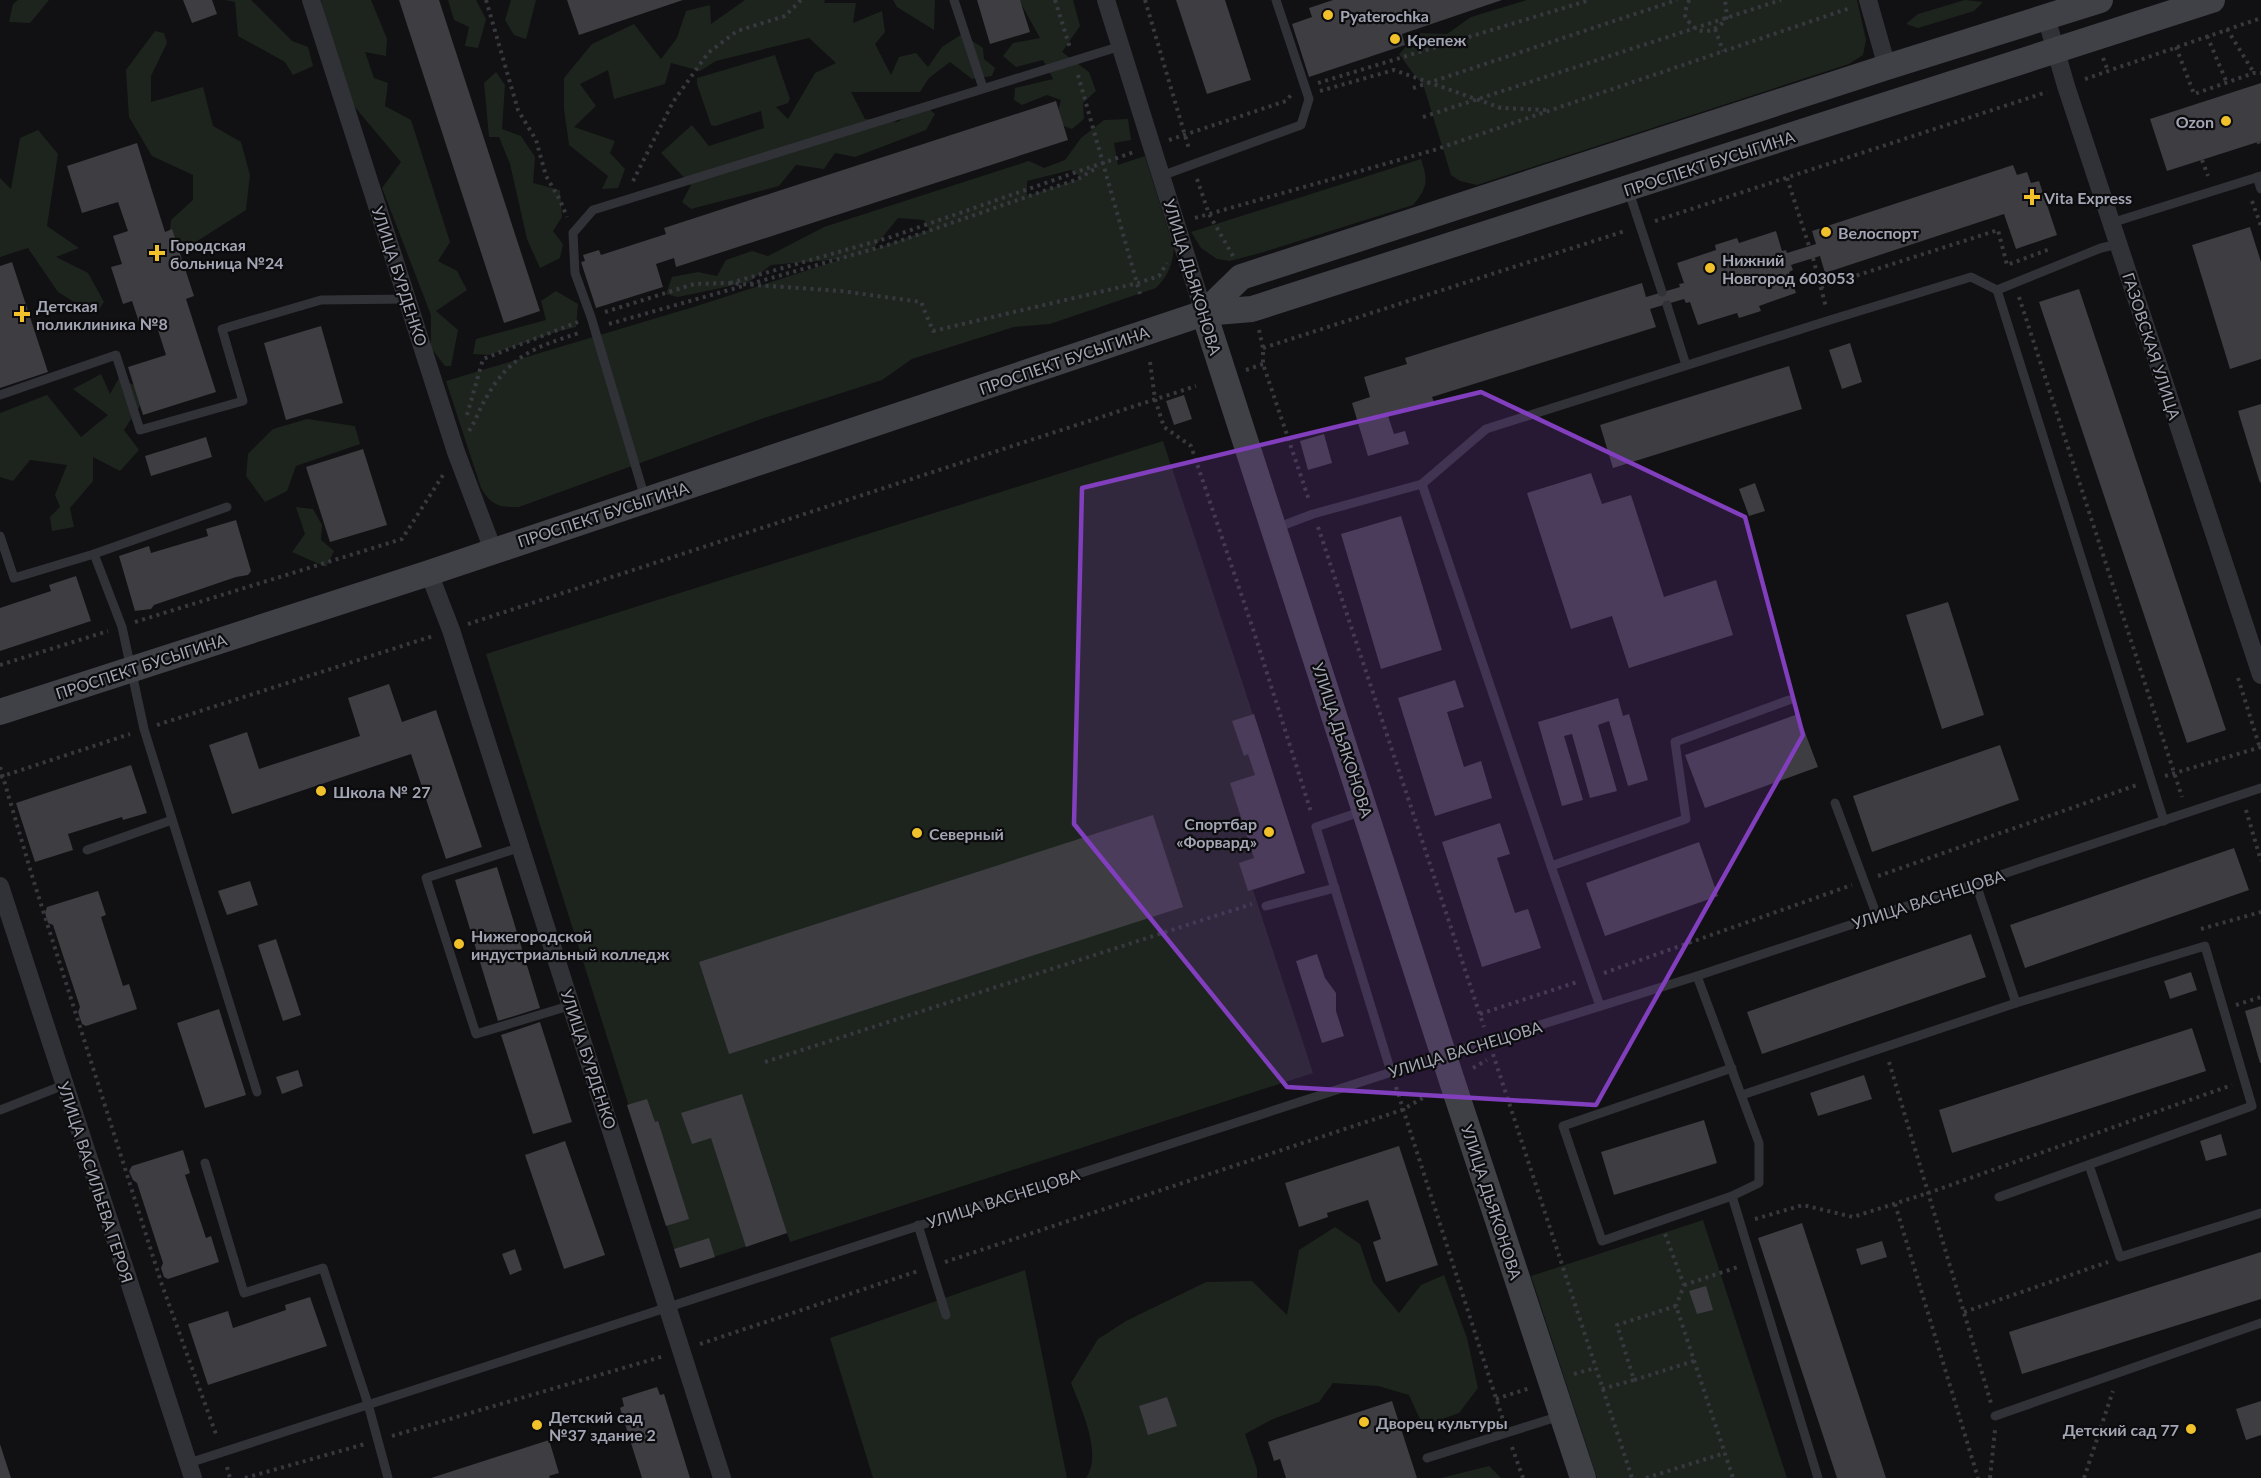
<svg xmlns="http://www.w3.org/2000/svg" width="2261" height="1478" viewBox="0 0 2261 1478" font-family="Lato,sans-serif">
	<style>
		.green { fill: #1d241e; fill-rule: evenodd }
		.building { fill: #3d3d42 }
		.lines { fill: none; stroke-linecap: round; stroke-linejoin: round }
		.path { stroke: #37393e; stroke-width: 4; stroke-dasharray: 3 4.5; stroke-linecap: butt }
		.lane { stroke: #313237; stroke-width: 9 }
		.street { stroke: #313237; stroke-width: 18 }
		.secondary { stroke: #3f4147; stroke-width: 26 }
		.marked { fill: #813ebd; fill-opacity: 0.2; stroke: #813ebd; stroke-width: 4.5; stroke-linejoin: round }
		.poi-dot { fill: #f0c12a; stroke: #0c0b0d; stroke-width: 2 }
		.labels { text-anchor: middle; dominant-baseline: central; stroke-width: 4.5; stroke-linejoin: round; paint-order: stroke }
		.poi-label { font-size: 16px; font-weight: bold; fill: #a2a5b3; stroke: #0c0b0d; text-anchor: start }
		.street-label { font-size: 16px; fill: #a2a5b3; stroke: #0c0b0d }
	</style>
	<rect width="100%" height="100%" fill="#111012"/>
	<!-- green -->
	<g class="green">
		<polygon points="18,0 49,0 30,23 9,22 13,4"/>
		<polygon points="225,0 251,0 292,41 308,47 313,66 293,75 285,62 238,36 235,2"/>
		<polygon points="321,0 371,0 387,39 386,56 365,52 374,78 388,83 385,106 411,120 450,242 438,261 457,271 467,290 436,311 458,330 451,366 445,366 431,348 431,315 382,188 401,162 343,93"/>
		<polygon points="448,0 476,0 486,19 478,48 465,46 469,27 454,20"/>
		<polygon points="511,0 536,0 526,39 514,35 505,20"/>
		<polygon points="745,0 825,0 824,3 856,3 853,23 882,11 885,32 875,44 891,75 899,57 916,53 928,67 942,47 962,34 983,48 984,59 995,68 992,76 972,79 950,62 929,78 920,92 851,92 865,119 898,122 922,103 935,114 926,130 855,157 835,153 824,169 796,165 779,186 691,209 682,202 691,185 661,153 692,125 709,146 764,128 761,111 715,126 711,125 697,84 697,78 775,55 790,99 788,103 776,107 788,119 815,73 836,63 809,38 716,61 700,71 671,63 665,84 614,99 608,70 580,84 596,106 574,127 615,141 610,153 625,169 618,188 602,189 608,176 569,145 564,109 564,78 592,44 634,24 661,59 677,38 686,11 710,5 711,24"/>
		<polygon points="893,0 935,0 934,30 897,7"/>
		<polygon points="1019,0 1073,0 1080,26 1062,52 1089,72 1096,91 1083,103 1084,119 1072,129 1055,123 1061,100 1047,95 1022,105 1014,100 1015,88 1053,79 1043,60 1016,67 1003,56 1013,43 1040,38"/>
		<polygon points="1527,0 1857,0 1866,40 1863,55 1849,64 1477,185 1460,181 1451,175 1423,84 1415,76 1399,54 1419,33 1447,34 1471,17"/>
		<polygon points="1965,0 1983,2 1974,11 1918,28 1906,24 1918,14"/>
		<polygon points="155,31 164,33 167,43 151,76 151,102 203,87 213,126 241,142 250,175 246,210 191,245 169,241 171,220 193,200 193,175 152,156 129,117 126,70"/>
		<polygon points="496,72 505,85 502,129 521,136 535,157 533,183 560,190 562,217 553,231 563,244 560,258 540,268 527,239 510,164 499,137 489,137 484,83"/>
		<path d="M1128 119 1131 140 1114 143 1118 165 1145 156 1174 249C1172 266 1168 276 1156 288L1050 324 1014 327 912 359 882 380 764 418 519 507C498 507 492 506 481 488L446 381 700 305 842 259 771 265 749 282 678 297 666 294 672 277 698 272 717 276 726 260 752 251 768 256 824 227 1029 161 1044 168 1065 160 1081 138 1104 120ZM1071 170 1082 178 1027 196V181ZM898 218 924 220 929 230 872 250Z"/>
		<polygon points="38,130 58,154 47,226 79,248 56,257 88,273 104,302 95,315 58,292 28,248 0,257 0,178 11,189 20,138"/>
		<path d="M1421 159C1428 181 1428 187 1413 205L1264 252 1230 261 1217 259 1201 248 1191 232Z"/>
		<polygon points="556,291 578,304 576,327 556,332 489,355 473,354 476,339 546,320 541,301"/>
		<polygon points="101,374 110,394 119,378 149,392 124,430 139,450 120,471 93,457 93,481 70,508 74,527 52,531 50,517 60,507 55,495 67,465 30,460 13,481 0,477 0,413 47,395 81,437 108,415 73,389"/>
		<polygon points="307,419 355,426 360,444 296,466 287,491 265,502 246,476 248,454 273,429"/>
		<polygon points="1163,441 1305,873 1253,890 1313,1073 790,1242 787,1233 680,1268 486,654"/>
		<polygon points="296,507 313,509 322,525 321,540 334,551 326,567 292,552 305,534"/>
		<polygon points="1703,1220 1787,1478 1597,1478 1531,1276"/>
		<path d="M1335 1227 1360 1244 1373 1282 1399 1313 1421 1285 1444 1275 1467 1338 1478 1388 1459 1413 1423 1426 1409 1395 1378 1386 1333 1383 1319 1402 1273 1419 1245 1434 1257 1469V1478H1086C1103 1454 1081 1408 1071 1383L1098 1339 1126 1321 1206 1282 1252 1281 1287 1315 1299 1250Z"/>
		<polygon points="1025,1270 1067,1478 873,1478 830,1338"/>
		<polygon points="1489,1466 1501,1478 1441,1478"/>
	</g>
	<!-- building -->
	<g class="building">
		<polygon points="183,0 212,0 217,14 192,23"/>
		<polygon points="399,0 439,0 540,311 504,323"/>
		<polygon points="567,0 683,0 579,35"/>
		<polygon points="977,0 1020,0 1030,32 990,44"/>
		<polygon points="1176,0 1225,0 1251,80 1207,94"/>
		<polygon points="1333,0 1502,0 1402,34 1405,45 1309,77 1292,24 1312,17 1309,8"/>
		<polygon points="2261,83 2261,141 2167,171 2150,119"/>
		<polygon points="1056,101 1068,140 676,267 674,258 656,264 663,287 596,308 581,262 585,261 583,255 599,250 601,255 666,234 664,228"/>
		<polygon points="137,143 165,232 172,229 194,296 186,299 216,392 143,415 128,367 166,355 156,324 141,328 132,301 123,304 111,267 122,264 113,236 128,231 118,202 82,213 67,166"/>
		<polygon points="2013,165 2017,175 2027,172 2031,183 2039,181 2057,235 2016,249 2004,214 1825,273 1820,256 1791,265 1793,270 1789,272 1796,293 1759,306 1761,311 1739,318 1737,313 1698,325 1690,302 1686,303 1684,299 1650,309 1656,327 1432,397 1434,402 1388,416 1394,434 1405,431 1409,444 1368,456 1352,403 1370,397 1364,377 1407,364 1405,358 1642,283 1646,297 1680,287 1679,284 1684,283 1677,263 1716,250 1715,245 1737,238 1739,243 1776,231 1782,251 1786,250 1787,253 1816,244 1812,231"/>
		<polygon points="2250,227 2261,262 2261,359 2230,369 2192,245"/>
		<polygon points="12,262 48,372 0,388 0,266"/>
		<polygon points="2079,289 2226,730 2187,743 2039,302"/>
		<polygon points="321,326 343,403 286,420 264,343"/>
		<polygon points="1850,343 1862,382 1842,389 1829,350"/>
		<polygon points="1789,366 1802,409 1613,468 1600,425"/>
		<polygon points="1184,395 1192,419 1174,425 1166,401"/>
		<polygon points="2261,404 2261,482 2260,483 2238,411"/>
		<polygon points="1324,434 1332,463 1308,470 1300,441"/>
		<polygon points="206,437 212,457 151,476 145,456"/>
		<polygon points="363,449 387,525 330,542 306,467"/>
		<polygon points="1591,473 1602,504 1631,495 1664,597 1716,580 1733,635 1629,668 1612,616 1571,629 1527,493"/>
		<polygon points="1755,483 1765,511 1749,516 1739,489"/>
		<polygon points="1401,516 1442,650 1381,669 1341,534"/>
		<polygon points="236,520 251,571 248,575 236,577 154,605 151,609 135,611 119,556 149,546 151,553 208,536 206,529"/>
		<polygon points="76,576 91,621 0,651 0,608 51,591 49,585"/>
		<polygon points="1948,602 1984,715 1942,729 1906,615"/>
		<polygon points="1455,680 1464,707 1447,712 1464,767 1481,761 1492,798 1435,816 1398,698"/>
		<polygon points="389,684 402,722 436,710 482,847 446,859 411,754 232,814 209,745 247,732 259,769 360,736 348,698"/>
		<polygon points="1618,698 1623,716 1629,714 1648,780 1628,786 1609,721 1598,725 1617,791 1590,798 1572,734 1564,736 1583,800 1562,806 1538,722"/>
		<polygon points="1254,714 1305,873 1248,891 1239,863 1254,858 1230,783 1255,775 1248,754 1244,756 1232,721"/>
		<polygon points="1798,714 1818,767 1705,808 1685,755"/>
		<polygon points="2000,745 2019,800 1872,852 1853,796"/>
		<polygon points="131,765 147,813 123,820 122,817 68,834 73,850 35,862 16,803"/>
		<polygon points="1153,815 1183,907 729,1054 699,962"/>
		<polygon points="1500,823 1510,854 1497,858 1515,913 1528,909 1541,948 1482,967 1442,842"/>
		<polygon points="1699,842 1718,896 1605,936 1586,883"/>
		<polygon points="2234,848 2249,890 2025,968 2010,925"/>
		<polygon points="497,867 540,1008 498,1021 455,880"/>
		<polygon points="250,881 258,905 227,915 218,891"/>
		<polygon points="98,891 106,915 101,917 123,986 129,984 137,1009 86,1026 82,1024 78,1012 80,1007 53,925 48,923 45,913 47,907"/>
		<polygon points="1971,934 1986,977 1762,1054 1747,1012"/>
		<polygon points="276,939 301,1015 283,1021 258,945"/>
		<polygon points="1317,954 1325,978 1336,993 1336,1011 1344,1036 1322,1043 1296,961"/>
		<polygon points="2191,972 2197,990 2170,999 2164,981"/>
		<polygon points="2261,1006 2261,1063 2260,1063 2245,1011"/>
		<polygon points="219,1009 246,1095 205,1108 177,1023"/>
		<polygon points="540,1022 572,1122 533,1134 501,1035"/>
		<polygon points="2192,1028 2206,1071 1952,1153 1939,1110"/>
		<polygon points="298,1070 303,1086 282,1094 276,1077"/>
		<polygon points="1864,1075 1872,1099 1818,1116 1810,1093"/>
		<polygon points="742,1094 787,1233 746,1247 711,1138 692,1144 681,1113"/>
		<polygon points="647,1099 655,1122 658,1121 689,1219 666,1226 627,1105"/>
		<polygon points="1704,1120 1717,1163 1614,1195 1601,1152"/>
		<polygon points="2221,1134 2227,1155 2206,1161 2200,1141"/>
		<polygon points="565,1141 605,1255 564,1269 525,1155"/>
		<polygon points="1399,1146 1438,1265 1386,1282 1373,1242 1381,1239 1368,1200 1327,1213 1328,1217 1299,1227 1285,1183"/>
		<polygon points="183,1150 190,1173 185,1175 206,1238 211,1236 219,1262 168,1279 164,1277 161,1268 163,1263 137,1183 133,1180 129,1171 132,1166"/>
		<polygon points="1802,1223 1886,1478 1837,1478 1758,1238"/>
		<polygon points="709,1238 715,1257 680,1268 674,1249"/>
		<polygon points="1882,1241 1887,1257 1861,1265 1856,1249"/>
		<polygon points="515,1249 522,1270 510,1275 502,1254"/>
		<polygon points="2261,1252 2261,1299 2022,1374 2009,1332"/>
		<polygon points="1706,1286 1713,1310 1697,1314 1689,1291"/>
		<polygon points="310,1297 327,1346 208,1385 188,1324 228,1311 233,1328 286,1310 285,1305"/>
		<polygon points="657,1387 660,1395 664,1394 690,1478 642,1478 620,1408 624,1406 622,1398"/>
		<polygon points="1167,1397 1177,1426 1148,1435 1139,1406"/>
		<polygon points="1392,1401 1417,1478 1286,1478 1280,1459 1274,1461 1268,1442"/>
		<polygon points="2261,1401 2261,1435 2246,1440 2236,1409"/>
		<polygon points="549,1440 559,1473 549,1476 550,1478 431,1478"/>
		<polygon points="0,1444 11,1478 0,1478"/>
	</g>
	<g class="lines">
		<!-- path -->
		<g class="path">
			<polyline points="486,0 518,110 536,140 546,176 560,200 567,217"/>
			<polyline points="1055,0 1070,48"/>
			<polyline points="1145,0 1189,149"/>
			<path d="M1689 0C1688 4 1685 9 1685 14 1685 18 1687 19 1689 22 1701 38 1718 31 1727 17L1725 0"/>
			<polyline points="1715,29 1723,51"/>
			<polyline points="2227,29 2254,73"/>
			<polyline points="2207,36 2227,83"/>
			<polyline points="2176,47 2194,94 2254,73 2261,73"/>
			<polyline points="2103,58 2108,71"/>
			<polyline points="1078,75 1140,294"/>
			<polyline points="2085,79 2261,18"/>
			<polyline points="1318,83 1590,0"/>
			<polyline points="1413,88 1677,0"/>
			<polyline points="1320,91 1394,70 1501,108 1546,110"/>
			<polyline points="1423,117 1781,0"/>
			<polyline points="1169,140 1286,101 1291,95"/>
			<polyline points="2258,141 2261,147"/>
			<polyline points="2202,160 2208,176"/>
			<polyline points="1787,178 1809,246"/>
			<polyline points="1197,179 1209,214 1233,256"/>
			<polyline points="633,181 673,102 708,53 737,31 785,16 801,0"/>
			<polyline points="2252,201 2261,226"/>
			<polyline points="1195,218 1434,150 1850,8"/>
			<polyline points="1655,221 2047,92"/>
			<polyline points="1813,258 1826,307"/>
			<polyline points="730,283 891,237 1134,152"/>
			<polyline points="750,284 891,244 1078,179 1098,167"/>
			<polyline points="1821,287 1998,230 2007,265 2050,249"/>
			<polyline points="2019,297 2182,797"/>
			<polyline points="605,312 694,284 727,283 841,291 921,302 933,331 1138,283 1159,276 1167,263"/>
			<polyline points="609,324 743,286"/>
			<polyline points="1259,330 1263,348 1263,364 1309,500"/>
			<polyline points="1263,348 1625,231"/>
			<polyline points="1150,362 1155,399 1164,427 1191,446 1253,629 1311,812"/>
			<polyline points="1246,370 1263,364"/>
			<polyline points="467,415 483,359 578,322"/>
			<path d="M469 431C476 420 480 408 486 398 511 354 536 347 582 332"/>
			<polyline points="1318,527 1484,1027"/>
			<polyline points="135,622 402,539 443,475"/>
			<polyline points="468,624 1196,386"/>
			<polyline points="0,665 108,631"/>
			<polyline points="2238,678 2260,748"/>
			<polyline points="157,725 433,636"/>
			<polyline points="0,767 33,879 162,1285 217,1437"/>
			<polyline points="2165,776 2261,747"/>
			<polyline points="0,777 130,734"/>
			<polyline points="2246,810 2261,861"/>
			<polyline points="1878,876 2137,785"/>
			<polyline points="2201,929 2261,912"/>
			<polyline points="1604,973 1852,885"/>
			<polyline points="2236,1005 2261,997"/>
			<polyline points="1480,1014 1577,982"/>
			<polyline points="1493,1054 1632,1478"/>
			<polyline points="765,1062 1252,904"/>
			<polyline points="1889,1062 1991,1403"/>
			<polyline points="1473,1068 1487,1060"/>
			<polyline points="1396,1087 1503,1420"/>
			<polyline points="1895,1204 1978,1478"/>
			<polyline points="1755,1219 1803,1205 1853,1217 1928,1193 2232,1085"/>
			<polyline points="1665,1234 1684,1285 1676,1306"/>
			<polyline points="945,1262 1402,1110 1433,1092"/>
			<polyline points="1684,1285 1738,1267"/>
			<polyline points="1964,1312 2108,1262"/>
			<polyline points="700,1344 918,1271"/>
			<polyline points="1574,1374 1595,1368"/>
			<polyline points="1634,1380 1694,1361"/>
			<polyline points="1602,1389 1634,1380 1617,1325 1676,1306 1733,1478"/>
			<polyline points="1496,1399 1530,1388"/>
			<polyline points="392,1436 664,1356"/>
			<polyline points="1512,1447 1523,1478"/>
			<polyline points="227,1467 230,1478"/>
			<polyline points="245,1478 365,1444"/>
			<polyline points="1646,1478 1725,1453"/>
			<polyline points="1990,1478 1995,1430"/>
			<polyline points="2084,1478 2113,1391"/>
		</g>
		<!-- lane -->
		<g class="lane">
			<polyline points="954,0 983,88"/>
			<polyline points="1161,176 1301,125 1309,99 1276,0"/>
			<polyline points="2257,177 2261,189"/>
			<polyline points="1628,189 1662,292"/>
			<polyline points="2111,223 2261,176"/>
			<polyline points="1997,290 2164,821"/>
			<polyline points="1667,305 1686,365"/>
			<polyline points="0,395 116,355 140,430 243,401 222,329 321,300 408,299"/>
			<polyline points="1422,484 1551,866 1600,1006"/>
			<polyline points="645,498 591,317 575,273 573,233 593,210 1121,46"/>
			<polyline points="1276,528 1313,514 1422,484 1486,429 1830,320 1971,277 1997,290 2101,248 2118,244"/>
			<polyline points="0,536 14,578 94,554 227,507"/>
			<polyline points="94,554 122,627 144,729 257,1092"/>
			<polyline points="1835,803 1877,916"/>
			<polyline points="1363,811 1316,827 1391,1072"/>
			<polyline points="521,847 426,878 476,1034 572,1005"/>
			<polyline points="87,850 172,820"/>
			<polyline points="1551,866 1686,819 1675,742 1789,700"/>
			<polyline points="1976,884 2016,1003"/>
			<polyline points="1266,906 1335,888"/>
			<polyline points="1697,976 1759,1143 1759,1183 1732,1196 1818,1478"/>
			<polyline points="1732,1068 1563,1126 1602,1241 1732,1196"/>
			<polyline points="1742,1095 2016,1003 2205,946 2252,1106 1999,1197"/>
			<polyline points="0,1110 64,1085"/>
			<polyline points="205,1163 244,1293 323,1268 368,1404 388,1478"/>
			<polyline points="2089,1165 2120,1257 2261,1213"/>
			<polyline points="918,1225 946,1315"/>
			<polyline points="1995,1416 2261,1323"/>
			<polyline points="1427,1458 1560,1416"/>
			<polyline points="189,1463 1444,1055 1697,976 2261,788"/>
		</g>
		<!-- street -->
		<g class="street">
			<polyline points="311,0 456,452 493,550"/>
			<polyline points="1106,0 1204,313"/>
			<polyline points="1868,0 1887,67"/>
			<polyline points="2046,17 2066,86 2261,675"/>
			<polyline points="429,573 451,630 722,1478"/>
			<polyline points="0,886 193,1478"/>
		</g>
		<!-- secondary -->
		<g class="secondary">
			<polyline points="1204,313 1452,1081 1583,1478"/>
			<polyline points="1204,313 1241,277 1887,67 2100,0"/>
			<polyline points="0,712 429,573 1204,313 1252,309 2212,0"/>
		</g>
	</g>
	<!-- marked area -->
	<path class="marked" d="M1481 392 1745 517 1803 735 1596 1105 1287 1087 1074 824 1082 488Z"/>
	<!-- markers -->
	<g class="poi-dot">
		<circle cx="1328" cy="15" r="6"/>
		<circle cx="1395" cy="39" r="6"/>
		<circle cx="2226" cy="121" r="6"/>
		<path d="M2029 188h6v6h6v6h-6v6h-6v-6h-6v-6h6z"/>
		<circle cx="1826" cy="232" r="6"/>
		<path d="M154 244h6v6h6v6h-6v6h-6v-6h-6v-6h6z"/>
		<circle cx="1710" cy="268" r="6"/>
		<path d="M19 305h6v6h6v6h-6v6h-6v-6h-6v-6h6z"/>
		<circle cx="321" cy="791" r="6"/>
		<circle cx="1269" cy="832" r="6"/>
		<circle cx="917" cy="833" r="6"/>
		<circle cx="459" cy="944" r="6"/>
		<circle cx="1364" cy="1422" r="6"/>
		<circle cx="537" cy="1425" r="6"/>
		<circle cx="2191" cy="1429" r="6"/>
	</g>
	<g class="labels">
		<!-- poi labels -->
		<g class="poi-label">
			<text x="1340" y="15">Pyaterochka</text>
			<text x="1407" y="39">Крепеж</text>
			<text x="2214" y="121" text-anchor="end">Ozon</text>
			<text x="2044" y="197">Vita Express</text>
			<text x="1838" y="232">Велоспорт</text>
			<text x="170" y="244">Городская<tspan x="170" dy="18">больница №24</tspan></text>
			<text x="1722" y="259">Нижний<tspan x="1722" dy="18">Новгород 603053</tspan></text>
			<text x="36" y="305">Детская<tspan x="36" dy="18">поликлиника №8</tspan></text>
			<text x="333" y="791">Школа № 27</text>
			<text x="1257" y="823" text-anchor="end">Спортбар<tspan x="1257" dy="18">«Форвард»</tspan></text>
			<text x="929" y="833">Северный</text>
			<text x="471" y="935">Нижегородской<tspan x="471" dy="18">индустриальный колледж</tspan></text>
			<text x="549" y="1416">Детский сад<tspan x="549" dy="18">№37 здание 2</tspan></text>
			<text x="1376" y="1422">Дворец культуры</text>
			<text x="2179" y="1429" text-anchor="end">Детский сад 77</text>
		</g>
		<!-- street labels -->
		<g class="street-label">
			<text transform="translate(1709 163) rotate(-18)">ПРОСПЕКТ БУСЫГИНА</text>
			<text transform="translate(400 276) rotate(72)">УЛИЦА БУРДЕНКО</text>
			<text transform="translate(1193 277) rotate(73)">УЛИЦА ДЬЯКОНОВА</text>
			<text transform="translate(2152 346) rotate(72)">ГАЗОВСКАЯ УЛИЦА</text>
			<text transform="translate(1064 360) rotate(-19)">ПРОСПЕКТ БУСЫГИНА</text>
			<text transform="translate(603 514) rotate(-18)">ПРОСПЕКТ БУСЫГИНА</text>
			<text transform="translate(141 666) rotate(-18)">ПРОСПЕКТ БУСЫГИНА</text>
			<text transform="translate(1343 740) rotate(72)">УЛИЦА ДЬЯКОНОВА</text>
			<text transform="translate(1928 899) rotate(-18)">УЛИЦА ВАСНЕЦОВА</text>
			<text transform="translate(1465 1049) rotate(-17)">УЛИЦА ВАСНЕЦОВА</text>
			<text transform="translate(589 1059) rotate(72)">УЛИЦА БУРДЕНКО</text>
			<text transform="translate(96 1182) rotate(72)">УЛИЦА ВАСИЛЬЕВА ГЕРОЯ</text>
			<text transform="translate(1003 1198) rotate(-18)">УЛИЦА ВАСНЕЦОВА</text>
			<text transform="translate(1492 1202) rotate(72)">УЛИЦА ДЬЯКОНОВА</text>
		</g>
	</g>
</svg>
